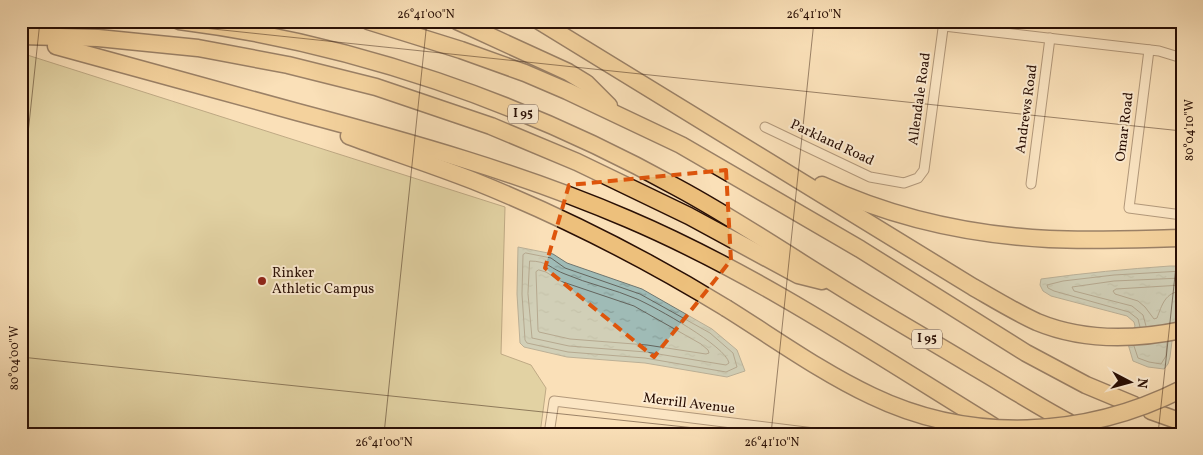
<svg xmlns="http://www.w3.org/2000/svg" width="1203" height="455" viewBox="0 0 1203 455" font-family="Vollkorn,serif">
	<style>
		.green { fill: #c6c089; stroke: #786847 }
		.water { fill: url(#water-ripples); stroke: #70766f }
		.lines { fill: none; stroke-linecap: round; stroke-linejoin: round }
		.shore { stroke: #64655e; stroke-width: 1 }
		.street-casing { stroke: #5d4332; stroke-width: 11 }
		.highway-casing { stroke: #290f05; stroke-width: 19 }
		.street { stroke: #fcebd1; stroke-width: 9 }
		.highway { stroke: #edc07c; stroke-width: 16 }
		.highway-bridge-casing { stroke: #290f05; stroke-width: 19; stroke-linecap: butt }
		.highway-bridge { stroke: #edc07c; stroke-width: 16 }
		.marked { fill: none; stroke: #de550c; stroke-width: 4; stroke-dasharray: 10 6; stroke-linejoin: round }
		.ticks { fill: none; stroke: #290f05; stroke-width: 1; stroke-opacity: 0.45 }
		.poi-dot { fill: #8f2418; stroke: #fcebd1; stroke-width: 2 }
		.labels { text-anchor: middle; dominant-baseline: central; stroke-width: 4; stroke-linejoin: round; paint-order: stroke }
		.shield { fill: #fcebd1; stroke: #685142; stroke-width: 1 }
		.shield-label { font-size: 12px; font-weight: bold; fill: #290f05 }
		.street-label { font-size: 14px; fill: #290f05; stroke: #fcebd1 }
		.poi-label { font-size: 14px; fill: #290f05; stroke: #fcebd1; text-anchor: start }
		.neatline { fill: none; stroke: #290f05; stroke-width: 2 }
		.ticks-label { font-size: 12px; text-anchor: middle; fill: #290f05 }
	</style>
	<defs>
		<pattern id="water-ripples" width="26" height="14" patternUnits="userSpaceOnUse" patternTransform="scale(1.25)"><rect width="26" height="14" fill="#9fbbb6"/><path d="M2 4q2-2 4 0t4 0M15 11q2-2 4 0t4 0" fill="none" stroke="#89a09b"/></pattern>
	</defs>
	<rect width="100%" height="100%" fill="#fae0b8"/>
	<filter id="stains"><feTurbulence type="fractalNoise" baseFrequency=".004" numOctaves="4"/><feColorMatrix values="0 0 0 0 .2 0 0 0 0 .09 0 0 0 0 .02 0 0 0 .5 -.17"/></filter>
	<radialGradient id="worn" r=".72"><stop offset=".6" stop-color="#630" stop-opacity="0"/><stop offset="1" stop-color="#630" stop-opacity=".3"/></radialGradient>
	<!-- green -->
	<polygon class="green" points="21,53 505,207 501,354 531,365 546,388 540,434 21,434"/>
	<!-- water -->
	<g class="water">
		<polygon points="518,247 553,254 567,263 642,289 712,329 737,350 745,371 727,377 645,363 567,357 524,347 520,343 517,294"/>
		<path d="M1170 266H1182V305L1174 325 1170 357 1168 364 1164 369 1148 367 1133 361 1128 344 1135 326 1134 322 1127 316 1051 296 1043 291 1040 285 1041 279C1084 273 1127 269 1170 266Z"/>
	</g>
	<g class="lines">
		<!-- shore -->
		<g class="shore">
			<polygon points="526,253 551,258 565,268 640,294 710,333 733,353 737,367 726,372 645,358 568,352 527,343 525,340 522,294 523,255"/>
			<path d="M530 261C548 261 551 269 565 274 588 284 614 289 637 299 655 307 726 346 729 363L726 365 646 352 569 346 532 338 528 294Z"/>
			<polygon points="539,270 546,272 560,281 634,306 701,344 708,350 709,353 706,354 647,345 570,339 539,332 538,330 536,272"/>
			<path d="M1182 285 1116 289 1113 291 1115 294 1138 301 1145 307 1154 319 1157 318C1162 305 1165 292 1182 291"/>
			<polyline points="1146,326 1143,315 1132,306 1074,291 1072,287 1114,281 1182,278"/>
			<polyline points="1140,327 1138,319 1129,312 1054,291 1048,288 1047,285 1063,281 1114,275 1182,271"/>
			<polyline points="1134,346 1138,358 1149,362 1161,364 1166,356 1167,342"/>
		</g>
		<!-- street casing -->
		<g class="street-casing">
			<g id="street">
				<polyline points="944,26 1159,51 1182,58"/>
				<polyline points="1149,50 1129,208 1182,215"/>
				<polyline points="765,127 870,177 904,183 918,178 924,170 944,21"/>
				<polyline points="1031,184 1050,38"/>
				<polyline points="549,434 554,401 822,434"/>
			</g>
		</g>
		<!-- highway casing -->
		<g class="highway-casing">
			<g id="highway">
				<path d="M179 21C353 43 525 103 678 188 732 217 782 251 834 283 880 312 928 339 974 367 1005 385 1036 405 1068 422"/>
				<polyline points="368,21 461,50 525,73 567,91 681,145 860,249 1026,353 1086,385 1134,405"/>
				<polyline points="457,21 568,72 586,83 609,106"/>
				<path d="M539 21 973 287C994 299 1015 312 1037 322 1083 341 1134 340 1182 330"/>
				<polyline points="21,36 98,38 198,48 288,65 376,87 491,126 577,162 689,216 798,275 822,281"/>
				<path d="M56 46C136 68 217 90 297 112 410 142 521 173 628 219 757 274 874 353 993 426"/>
				<path d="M349 136C390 151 433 165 474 181 561 216 646 259 726 308"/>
				<path d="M822 185C893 218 971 235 1049 239 1093 241 1138 239 1182 238"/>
				<polyline points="1151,411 1182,422"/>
				<polyline points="1086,430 1093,434"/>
			</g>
		</g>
		<!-- street -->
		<use href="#street" class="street"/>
		<!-- highway -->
		<use href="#highway" class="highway"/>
		<!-- highway-bridge casing -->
		<g class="highway-bridge-casing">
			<path id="highway-bridge" d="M726 308C774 338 821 372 872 396 970 443 1085 438 1182 389"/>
		</g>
		<!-- highway-bridge -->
		<use href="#highway-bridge" class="highway-bridge"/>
	</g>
	<!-- marked area -->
	<path d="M0 0H1203V455H0ZM726 170 731 260 654 357 545 268 569 185Z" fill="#fae0b8" fill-opacity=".55" fill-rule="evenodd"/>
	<path class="marked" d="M726 170 731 260 654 357 545 268 569 185Z"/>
	<!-- ticks -->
	<path class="ticks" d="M137 21 1182 131M21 199 40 21M21 357 752 434M384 434 427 21M771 434 814 21M1158 434 1182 210"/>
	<!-- markers -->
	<circle class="poi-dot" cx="262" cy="281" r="5"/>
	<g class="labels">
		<!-- shield labels -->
		<g class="shield">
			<rect x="508" y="104.5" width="30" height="19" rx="4"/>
			<rect x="912" y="329.5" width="30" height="19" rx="4"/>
		</g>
		<g class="shield-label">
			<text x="523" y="114">I 95</text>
			<text x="927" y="339">I 95</text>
		</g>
		<!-- street labels -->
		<g class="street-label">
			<text transform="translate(920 99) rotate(-82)">Allendale Road</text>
			<text transform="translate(1027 109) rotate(-82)">Andrews Road</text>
			<text transform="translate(1125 127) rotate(-83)">Omar Road</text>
			<text transform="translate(832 143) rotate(25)">Parkland Road</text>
			<text transform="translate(689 404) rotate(7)">Merrill Avenue</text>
		</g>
		<!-- poi labels -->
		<g class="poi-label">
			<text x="272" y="273">Rinker<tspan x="272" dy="16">Athletic Campus</tspan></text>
		</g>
	</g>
	<!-- margin -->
	<rect width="1203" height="455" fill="none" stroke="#fae0b8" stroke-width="55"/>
	<!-- north arrow -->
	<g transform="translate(1130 382) rotate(96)" stroke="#fcebd1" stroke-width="4" paint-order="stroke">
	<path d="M0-4L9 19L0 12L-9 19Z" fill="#290f05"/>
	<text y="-8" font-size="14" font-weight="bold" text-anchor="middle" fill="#290f05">N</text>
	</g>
	<rect x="28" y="28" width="1148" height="400" class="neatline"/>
	<g class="ticks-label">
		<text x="426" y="18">26°41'00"N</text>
		<text x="814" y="18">26°41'10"N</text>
		<text transform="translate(1189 130) rotate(-90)" y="4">80°04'10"W</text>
		<text transform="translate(14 358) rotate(-90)" y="4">80°04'00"W</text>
		<text x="384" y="446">26°41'00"N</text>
		<text x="772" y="446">26°41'10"N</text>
	</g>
	<rect width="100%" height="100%" filter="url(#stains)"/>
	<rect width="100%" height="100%" fill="url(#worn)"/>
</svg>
